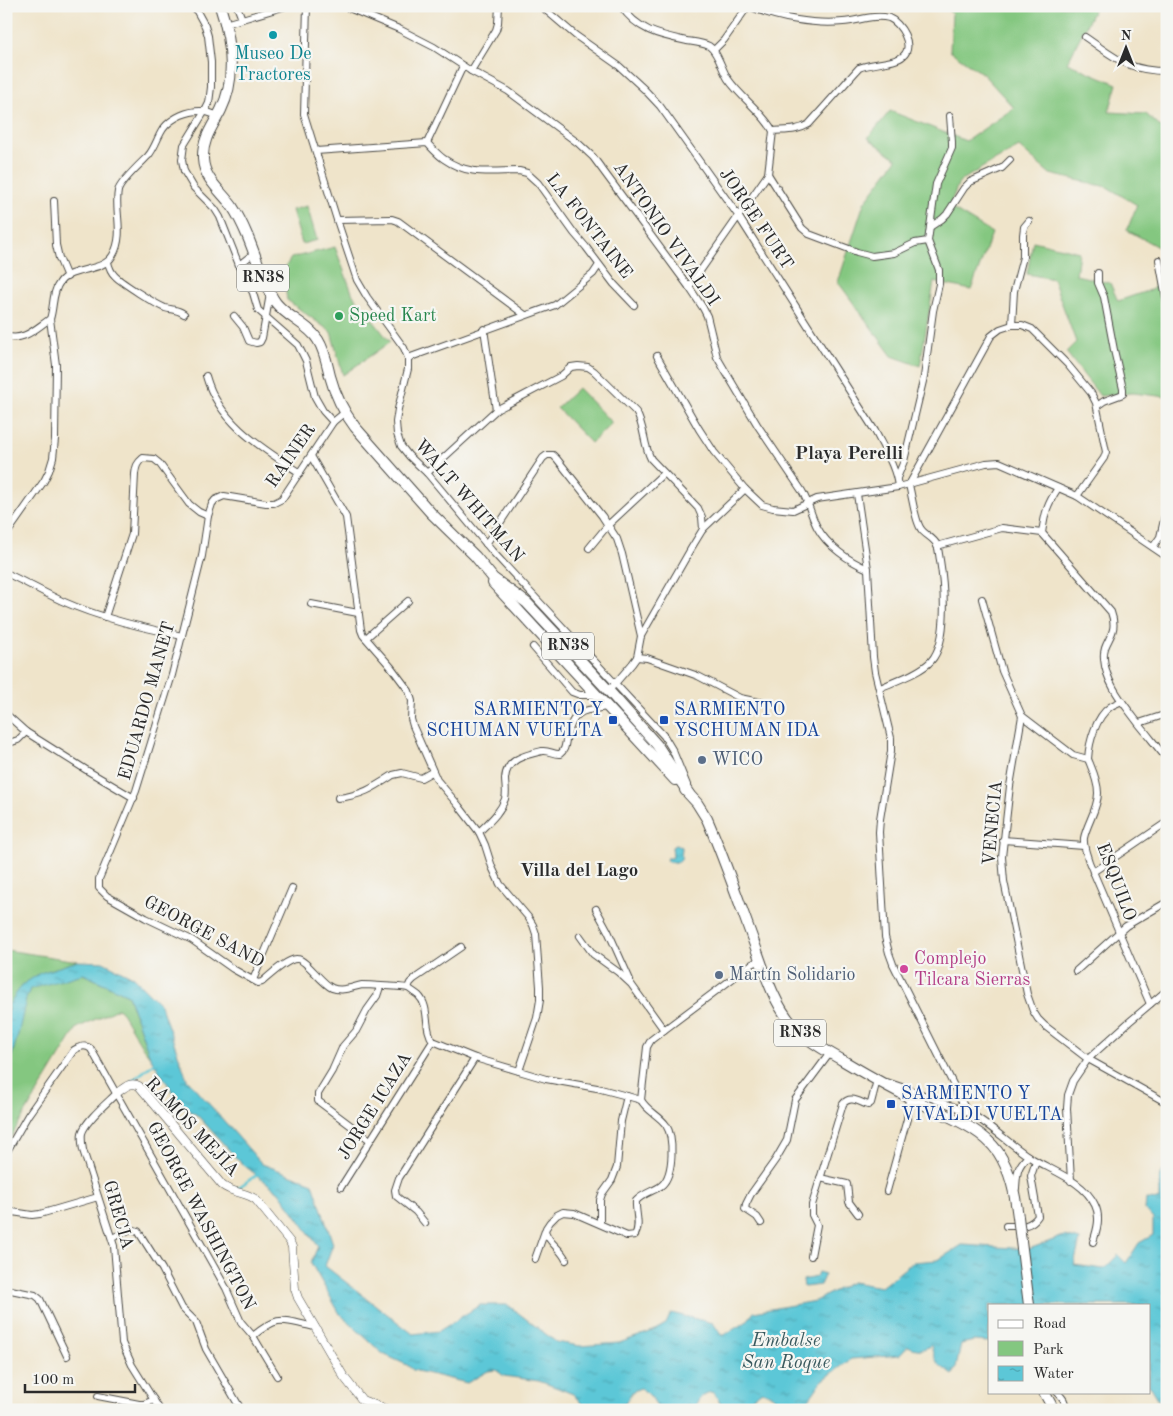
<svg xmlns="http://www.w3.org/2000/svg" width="1173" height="1416" viewBox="0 0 1173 1416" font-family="'Old Standard TT',serif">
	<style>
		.green { fill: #84c780; stroke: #587956 }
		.water { fill: url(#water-ripples); stroke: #447981 }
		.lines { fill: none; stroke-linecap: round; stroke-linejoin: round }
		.stream { stroke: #5cc7d7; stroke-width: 2.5 }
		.minor-casing { stroke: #484743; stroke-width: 8 }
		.tertiary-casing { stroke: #484743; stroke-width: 9 }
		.primary-casing { stroke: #484743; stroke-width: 12 }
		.minor { stroke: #fff; stroke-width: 6 }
		.tertiary { stroke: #fff; stroke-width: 8 }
		.primary { stroke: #fff; stroke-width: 10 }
		.primary-bridge-casing { stroke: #484743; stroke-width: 12; stroke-linecap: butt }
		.primary-bridge { stroke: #fff; stroke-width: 10 }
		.culture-dot { fill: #0f9aa8; stroke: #f6f6f2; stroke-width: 2 }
		.leisure-dot { fill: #2e9e5b; stroke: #f6f6f2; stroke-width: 2 }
		.transit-dot { fill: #1a4fb4; stroke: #f6f6f2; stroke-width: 2 }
		.service-dot { fill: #5c6f8a; stroke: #f6f6f2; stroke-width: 2 }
		.hotel-dot { fill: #d1479c; stroke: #f6f6f2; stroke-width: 2 }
		.labels { text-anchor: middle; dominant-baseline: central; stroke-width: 4.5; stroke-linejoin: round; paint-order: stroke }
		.shield { fill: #f6f6f2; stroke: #686867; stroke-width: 1 }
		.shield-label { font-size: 16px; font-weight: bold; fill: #2b2b2b }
		.culture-label { font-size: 18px; fill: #0d838f; stroke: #f6f6f2 }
		.street-label { font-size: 18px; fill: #2b2b2b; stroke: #f6f6f2 }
		.leisure-label { font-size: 18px; fill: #27864d; stroke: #f6f6f2; text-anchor: start }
		.transit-label { font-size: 18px; fill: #164399; stroke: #f6f6f2; text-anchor: start }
		.service-label { font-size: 18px; fill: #4e5e75; stroke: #f6f6f2; text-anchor: start }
		.hotel-label { font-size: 18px; fill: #b23c85; stroke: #f6f6f2; text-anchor: start }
		.neighbourhood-label { font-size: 19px; font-weight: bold; fill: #2b2b2b; stroke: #f6f6f2 }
		.water-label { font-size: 19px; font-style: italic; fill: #3a5a5f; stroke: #f6f6f2 }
	</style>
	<defs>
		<pattern id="water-ripples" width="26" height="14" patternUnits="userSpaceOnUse" patternTransform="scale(1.25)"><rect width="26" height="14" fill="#5cc7d7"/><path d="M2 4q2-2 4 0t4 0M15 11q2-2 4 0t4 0" fill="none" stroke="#4ca2af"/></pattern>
	</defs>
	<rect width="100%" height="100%" fill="#f6f6f2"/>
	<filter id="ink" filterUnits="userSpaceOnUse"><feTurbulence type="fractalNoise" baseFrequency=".02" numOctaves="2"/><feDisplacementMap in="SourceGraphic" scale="10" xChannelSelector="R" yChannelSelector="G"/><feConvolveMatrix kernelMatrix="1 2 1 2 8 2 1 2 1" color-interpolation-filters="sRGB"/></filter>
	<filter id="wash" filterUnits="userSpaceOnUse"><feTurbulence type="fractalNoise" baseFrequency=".0096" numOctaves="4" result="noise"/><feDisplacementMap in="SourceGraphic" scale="20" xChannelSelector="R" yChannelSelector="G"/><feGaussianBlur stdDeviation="1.12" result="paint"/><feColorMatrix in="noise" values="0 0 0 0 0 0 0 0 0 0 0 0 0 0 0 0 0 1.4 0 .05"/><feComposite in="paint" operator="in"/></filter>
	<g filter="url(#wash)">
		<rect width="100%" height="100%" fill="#efe4ca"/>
		<!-- green -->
		<g class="green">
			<polygon points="943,6 1096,6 1067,63 1117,84 1109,112 1146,114 1167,133 1167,252 1127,230 1137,205 1107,187 1050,174 1019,147 985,166 959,182 949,207 992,233 971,290 934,282 920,366 892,356 838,282 864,203 897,159 868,138 890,111 966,141 1014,108 983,74 950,51 952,13"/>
			<polygon points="307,206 317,240 302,244 292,210"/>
			<polygon points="1033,241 1079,252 1076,275 1110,283 1118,301 1153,289 1167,261 1167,397 1133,393 1100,396 1066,352 1076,342 1053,279 1027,274"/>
			<polygon points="335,247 353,295 390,342 343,375 331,332 287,300 283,271 291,258"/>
			<polygon points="578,388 612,423 591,443 557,408"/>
			<polygon points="6,950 78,961 83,974 128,995 150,1057 143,1048 119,1008 77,1028 6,1145"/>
		</g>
		<!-- water -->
		<g class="water">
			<polygon points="675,845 680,846 682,847 681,860 679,862 668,862 666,860 667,858 672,858 673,856 672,847"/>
			<path d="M78 961 103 962 133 977 160 1004 187 1079 262 1164 313 1183 333 1244 325 1266 413 1334 439 1331 480 1305H508L556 1342 580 1346 619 1343 653 1331 666 1324 671 1313 713 1323 722 1336 746 1322 754 1312 815 1301 852 1282 881 1287 913 1262 938 1260 962 1245 1029 1249 1064 1236 1080 1240 1074 1265 1104 1269 1118 1255 1126 1263 1139 1243 1153 1235V1219L1145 1210 1146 1199 1160 1200V1175L1167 1167V1410H1165L1151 1387 1149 1386V1305H989V1342L974 1341 961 1344 956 1368 953 1375C938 1364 935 1364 931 1345 923 1351 917 1350 908 1346L900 1355 851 1359 822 1381 805 1405 804 1410H776L774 1396 762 1391 736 1409 723 1410 718 1399 712 1392C702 1393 697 1401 694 1410H658C654 1399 650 1394 640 1388L632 1392 621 1410 608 1409H589L582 1404 573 1394 558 1388 539 1381 504 1376 496 1370 488 1371 467 1383 413 1370 407 1365 383 1354 340 1314 311 1263 318 1246 279 1192 241 1163 197 1115 182 1106 150 1057 128 995 83 974 30 989 26 999 19 1031 6 1077V1042L9 1004 22 985 40 973Z"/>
			<polygon points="818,1272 825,1274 820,1285 804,1287 803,1280 816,1277"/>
		</g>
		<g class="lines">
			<!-- stream -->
			<g class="stream">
				<polyline points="131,1082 154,1063"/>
				<polyline points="236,1189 258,1174"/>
			</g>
		</g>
	</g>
	<g filter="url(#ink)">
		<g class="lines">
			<!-- minor casing -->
			<g class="minor-casing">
				<g id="minor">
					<polyline points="194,6 205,26 208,36 211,62 211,87 209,103 205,111 184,145 182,160 184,171 194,188 215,209 220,217 239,265 253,293 258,310 298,345 306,361 315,397 323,411 333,422"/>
					<polyline points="237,6 242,19"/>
					<polyline points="307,6 304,114 337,220 357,280 367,297 404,348 408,358 408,369 398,409 396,422 397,434 401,446 409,456 427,473 492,551 664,736 673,751 687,785"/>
					<path d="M344 6 399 29 434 47 471 71 508 91 578 143 593 157 689 287 703 308 707 316 717 357 724 369 758 426 802 491C809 503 811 516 817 527 827 546 849 561 868 569"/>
					<path d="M541 6 575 35 619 66 644 89 660 106 737 214 875 431C884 449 896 467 898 487"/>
					<path d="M621 6C638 31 659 35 687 41 693 42 703 43 709 46 718 52 722 70 728 79 741 98 762 111 773 131"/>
					<polyline points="225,24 286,6"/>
					<path d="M1085 37C1116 58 1127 71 1167 71"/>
					<polyline points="714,50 724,40 748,6"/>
					<polyline points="471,71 496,30 498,23 499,6"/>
					<polyline points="427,143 463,66"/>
					<path d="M316 151 427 143C432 148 438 155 444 159 468 176 491 171 519 171L527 173 538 183 574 233 586 247 614 284 634 305"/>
					<polyline points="768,174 802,228 809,234 857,252 872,256 894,253 915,243 928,241"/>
					<polyline points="54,201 56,245 59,258 67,277"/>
					<polyline points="337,220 392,219 398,221 525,315"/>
					<polyline points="930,227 942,219 947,214 964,188 970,182 995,171 1002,168 1010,160"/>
					<polyline points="1159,260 1167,303"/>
					<path d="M108 262C109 267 111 272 115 276 122 283 155 304 165 308 172 310 177 309 184 314"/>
					<polyline points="239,265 254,253"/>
					<path d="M689 287 768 174 773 131C786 130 798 131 809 124L859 68C870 63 896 63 903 56 915 46 900 22 889 18 874 14 858 21 843 22 814 25 776 18 749 6"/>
					<polyline points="234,316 243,327 249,341 256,343 260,342 262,338 270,294"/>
					<polyline points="1012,325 1014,291 1023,257 1023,235 1024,227 1029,221"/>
					<polyline points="484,329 496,410"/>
					<path d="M6 336C24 342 36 328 50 319 54 307 52 292 60 282 72 266 103 273 113 255 125 234 114 211 118 191 120 182 141 163 148 156 155 148 157 138 163 129 172 117 189 110 203 111 208 112 213 114 218 116"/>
					<polyline points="657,356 699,429 714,452 745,489 762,505 773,508 793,510 817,499 898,487 986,463 999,462 1077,496 1167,557"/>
					<polyline points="408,358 555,305 593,274 599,265"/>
					<path d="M206 376C219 423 262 448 300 473"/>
					<polyline points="1097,406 1104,401 1123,394 1123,389 1114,350 1104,297 1098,283 1098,273"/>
					<path d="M344 413 333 422 282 499 274 503H266L224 496 215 500 212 504 208 516 202 556 172 675 136 791 99 879V888L107 896 146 918 192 940 233 969 258 983 262 982C269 976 288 958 297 959 306 959 321 983 332 988 342 992 352 987 362 985 367 985 405 987 408 988 411 990 415 993 418 995 431 1007 423 1028 433 1041L475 1058 519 1071 546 1079 597 1088 627 1096"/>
					<polyline points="311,456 346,517 361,630 363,635 391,667 409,691 412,701 411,719 413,726 437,780 459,806 479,832 485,845 492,867 500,884 528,917 533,925 536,934 540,987 540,1000 537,1018 519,1071"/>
					<path d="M427 473 496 410 561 376 571 367 578 366 588 367 594 371 636 412C645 427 643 444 651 459L698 508 702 517 703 529"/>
					<polyline points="897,478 904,461 924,377 933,311 939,284 939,270 928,241 936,184 952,148 952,142 950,116"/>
					<path d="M1058 488C1047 505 1045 512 1042 533L1111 612C1120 636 1102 639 1104 659 1106 684 1124 704 1138 723 1148 735 1157 747 1167 759"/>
					<polyline points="857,494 868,569 873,657 875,672 891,738 891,751 880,819 879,832 885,937 889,953 893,964 967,1112"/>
					<polyline points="6,535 44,481 49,471 53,458 55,439 56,365 50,319"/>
					<polyline points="486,544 543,458 547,455 553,455 557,459 602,516 617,539 622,554 641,636"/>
					<polyline points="937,546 1002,528 1042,533"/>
					<polyline points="1153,547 1160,537 1167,507"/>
					<polyline points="589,548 608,525 664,473"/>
					<path d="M6 573C25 582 43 592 62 601 100 618 141 627 182 636"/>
					<polyline points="982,599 1002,671 1022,716 1010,786 1002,857 1004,881 1027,994 1033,1011 1038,1019 1045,1026 1088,1059 1167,1103"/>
					<polyline points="311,604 358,613"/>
					<path d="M105 617 132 534 135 474C136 466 137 463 143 458L154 459 159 463 189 504 199 512 208 516"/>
					<polyline points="366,638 408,601"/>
					<polyline points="533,647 572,692 580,695 596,695"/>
					<polyline points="637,657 647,658 698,676 740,698 764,703"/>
					<polyline points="613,686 632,664 637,657 641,636 692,547 703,529 745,489"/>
					<path d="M880 688C895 681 920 673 931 661 949 641 944 585 940 560 939 556 939 550 937 545 934 538 925 535 921 529 915 521 912 496 909 485L991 336 1000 329 1012 325H1022L1032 329 1068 365 1091 393 1096 403 1106 452 1104 458 1077 496"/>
					<polyline points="6,714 26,732 88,771 134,798"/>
					<path d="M1022 716 1073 755 1088 759C1092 769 1098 781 1098 793 1098 809 1087 823 1084 838 1083 846 1087 855 1089 862L1150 1004"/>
					<polyline points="1139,723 1167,714"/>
					<polyline points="6,744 18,740 26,732"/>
					<path d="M1088 759C1089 742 1096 717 1110 707 1114 704 1118 703 1122 701"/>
					<path d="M338 798C363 795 373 788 393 775L402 773 421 778 432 772"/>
					<path d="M479 832C489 822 500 813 505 799 507 792 505 786 505 779 506 759 525 755 542 751 549 750 554 755 560 754 565 750 565 746 566 740 573 710 580 711 607 707"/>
					<polyline points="1003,840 1084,846"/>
					<polyline points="1093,872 1167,822"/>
					<polyline points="596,909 608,931 630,980"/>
					<polyline points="580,936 593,954 618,972 631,984 664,1030"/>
					<polyline points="1076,971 1126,926 1167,902"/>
					<polyline points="253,980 292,888"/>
					<polyline points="408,988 410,983 414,979 461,947"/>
					<path d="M887 1082C906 1088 925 1095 944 1103 955 1107 966 1111 976 1117 995 1129 1012 1146 1031 1158 1052 1171 1084 1181 1095 1205 1101 1217 1097 1230 1093 1242"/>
					<path d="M117 1093C107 1103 86 1120 82 1133 81 1139 82 1144 83 1150L114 1246 122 1343 132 1365 160 1410"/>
					<polyline points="641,1100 647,1047 651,1040 664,1030 752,964 760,960"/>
					<polyline points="370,1140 318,1101 318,1094 332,1071 343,1046 356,1031 367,1010 377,996 380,987"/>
					<path d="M6 1153 28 1115 74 1050C79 1047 85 1044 91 1049L226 1288 241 1322 253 1336 277 1376"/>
					<polyline points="820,1178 847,1184 849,1202 858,1214"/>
					<polyline points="1071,1181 1067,1108 1068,1095 1073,1081 1088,1059 1129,1022 1167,990"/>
					<polyline points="341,1187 433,1041"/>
					<path d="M1016 1188C1017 1172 1017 1167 1028 1156"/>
					<polyline points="887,1191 907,1119 909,1097"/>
					<polyline points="6,1211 32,1215 40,1214 98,1197"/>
					<polyline points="425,1223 416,1212 396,1196 395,1190 399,1178 475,1058"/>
					<polyline points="600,1223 600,1200 602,1194 612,1180 617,1167 621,1121 627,1096 641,1100"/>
					<polyline points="761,1223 757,1217 745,1209 746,1204 751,1194 776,1159 787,1140 795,1100 830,1053"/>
					<path d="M1006 1226C1019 1226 1030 1228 1038 1216L1031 1176 1036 1161"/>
					<path d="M545 1231C550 1245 560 1247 566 1260"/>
					<polyline points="112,1238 131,1229 138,1231 162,1269 182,1308 196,1322 206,1349 239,1406"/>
					<path d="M811 1256 817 1225 812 1215V1205L843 1104C850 1095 859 1102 868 1105L871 1103 877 1080"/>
					<path d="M535 1259 546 1228 550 1222 557 1215 563 1212 574 1213 627 1236 635 1235C641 1225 635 1212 636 1201 643 1193 655 1191 662 1185 674 1174 674 1137 666 1125 659 1115 647 1111 641 1100"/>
					<polyline points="6,1289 35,1295 40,1299 67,1356"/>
					<path d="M253 1336C281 1313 283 1321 315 1327"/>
					<path d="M1057 1392C1063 1398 1066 1401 1065 1410"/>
					<polyline points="98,1396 139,1404 144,1404 154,1400"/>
				</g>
			</g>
			<!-- tertiary casing -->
			<g class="tertiary-casing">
				<path id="tertiary" d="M117 1093C124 1088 130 1081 139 1086L222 1185C233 1194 248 1192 256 1200L290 1242 292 1247 295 1289 298 1298 315 1327 344 1377 359 1396 362 1400 388 1410"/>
			</g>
			<!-- primary casing -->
			<g class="primary-casing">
				<g id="primary">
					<path d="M220 6C231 39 237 78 221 110 213 126 202 139 203 159 204 179 221 191 232 206 245 226 253 250 261 272 265 282 269 294 276 303 288 318 308 324 318 340 325 351 327 364 330 376 335 395 343 411 355 427L431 513 475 556 493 578 527 603 608 690 657 745 689 794"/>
					<polyline points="493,583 675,780"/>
					<path d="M685 790 697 803 707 819C724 858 738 899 753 940 763 967 773 1003 793 1025 806 1040 825 1050 842 1060 869 1076 897 1092 925 1105 951 1118 981 1128 998 1152 1011 1172 1015 1194 1018 1217"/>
					<polyline points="1044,1392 1054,1410"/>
				</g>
			</g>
			<!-- minor -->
			<use href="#minor" class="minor"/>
			<!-- tertiary -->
			<use href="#tertiary" class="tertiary"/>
			<!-- primary -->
			<use href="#primary" class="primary"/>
			<!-- primary-bridge casing -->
			<g class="primary-bridge-casing">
				<polyline id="primary-bridge" points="1018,1217 1029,1305"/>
			</g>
			<!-- primary-bridge -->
			<use href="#primary-bridge" class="primary-bridge"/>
		</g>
	</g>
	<!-- markers -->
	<circle class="culture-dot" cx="273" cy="35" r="5"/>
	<circle class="leisure-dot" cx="339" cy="316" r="5"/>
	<g class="transit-dot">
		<rect x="608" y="715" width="10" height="10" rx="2.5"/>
		<rect x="659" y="715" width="10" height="10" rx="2.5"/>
		<rect x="886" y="1099" width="10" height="10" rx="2.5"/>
	</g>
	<g class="service-dot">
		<circle cx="702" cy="760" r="5"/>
		<circle cx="719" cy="975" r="5"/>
	</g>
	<circle class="hotel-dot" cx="904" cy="969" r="5"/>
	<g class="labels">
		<!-- shield labels -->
		<g class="shield">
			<rect x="237" y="264.5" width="52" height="27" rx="4"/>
			<rect x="542" y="632.5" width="52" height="27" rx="4"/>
			<rect x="774" y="1019.5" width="52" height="27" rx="4"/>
		</g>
		<g class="shield-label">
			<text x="263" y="278">RN38</text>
			<text x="568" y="646">RN38</text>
			<text x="800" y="1033">RN38</text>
		</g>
		<!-- culture labels -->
		<g class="culture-label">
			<text x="273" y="54">Museo De<tspan x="273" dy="21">Tractores</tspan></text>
		</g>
		<!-- street labels -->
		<g class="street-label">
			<text transform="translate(756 219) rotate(56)">JORGE FURT</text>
			<text transform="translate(589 226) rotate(52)">LA FONTAINE</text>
			<text transform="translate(666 234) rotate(55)">ANTONIO VIVALDI</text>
			<text transform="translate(291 456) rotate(-55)">RAINER</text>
			<text transform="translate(469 501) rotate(49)">WALT WHITMAN</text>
			<text transform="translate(147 701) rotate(-74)">EDUARDO MANET</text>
			<text transform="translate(993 823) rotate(-85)">VENECIA</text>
			<text transform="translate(1116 882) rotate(69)">ESQUILO</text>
			<text transform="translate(204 932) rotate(28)">GEORGE SAND</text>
			<text transform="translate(375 1106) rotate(-58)">JORGE ICAZA</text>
			<text transform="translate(192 1127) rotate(47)">RAMOS MEJÍA</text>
			<text transform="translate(118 1215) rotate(74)">GRECIA</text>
			<text transform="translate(201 1216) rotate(62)">GEORGE WASHINGTON</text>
		</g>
		<!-- leisure labels -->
		<g class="leisure-label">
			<text x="349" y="316">Speed Kart</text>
		</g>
		<!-- transit labels -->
		<g class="transit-label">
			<text x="603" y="710" text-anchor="end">SARMIENTO Y<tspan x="603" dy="21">SCHUMAN VUELTA</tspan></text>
			<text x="674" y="710">SARMIENTO<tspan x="674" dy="21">YSCHUMAN IDA</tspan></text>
			<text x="901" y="1094">SARMIENTO Y<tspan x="901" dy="21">VIVALDI VUELTA</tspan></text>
		</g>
		<!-- service labels -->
		<g class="service-label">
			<text x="712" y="760">WICO</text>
			<text x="729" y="975">Martín Solidario</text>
		</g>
		<!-- hotel labels -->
		<g class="hotel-label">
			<text x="914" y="959">Complejo<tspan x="914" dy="21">Tilcara Sierras</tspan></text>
		</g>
		<!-- neighbourhood labels -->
		<g class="neighbourhood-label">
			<text x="849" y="454">Playa Perelli</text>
			<text x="579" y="871">Villa del Lago</text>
		</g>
		<!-- water labels -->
		<g class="water-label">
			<text x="786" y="1341">Embalse<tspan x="786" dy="22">San Roque</tspan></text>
		</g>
	</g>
	<!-- margin -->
	<rect width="1173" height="1416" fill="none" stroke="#f6f6f2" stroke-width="25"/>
	<!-- legend -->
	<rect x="988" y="1304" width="162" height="90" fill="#f6f6f2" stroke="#a5a5a2"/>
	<rect x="998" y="1320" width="25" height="8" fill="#ffffff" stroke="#a5a5a2"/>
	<text x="1033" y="1328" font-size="15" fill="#2b2b2b">Road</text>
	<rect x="998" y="1341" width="25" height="15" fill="#84c780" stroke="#a5a5a2"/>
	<text x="1033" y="1354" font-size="15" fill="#2b2b2b">Park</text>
	<rect x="998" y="1366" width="25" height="15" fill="url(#water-ripples)" stroke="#a5a5a2"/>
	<text x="1033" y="1378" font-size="15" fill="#2b2b2b">Water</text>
	<!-- north arrow -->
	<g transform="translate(1126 48)" stroke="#f6f6f2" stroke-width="4" paint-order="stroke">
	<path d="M0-4L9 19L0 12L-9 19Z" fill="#2b2b2b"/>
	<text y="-8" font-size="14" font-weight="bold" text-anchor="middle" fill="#2b2b2b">N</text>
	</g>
	<!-- scale -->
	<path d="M25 1384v8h110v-8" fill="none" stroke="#2b2b2b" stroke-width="2.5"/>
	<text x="32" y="1384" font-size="15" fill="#2b2b2b" stroke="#f6f6f2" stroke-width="4" paint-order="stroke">100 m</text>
</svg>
